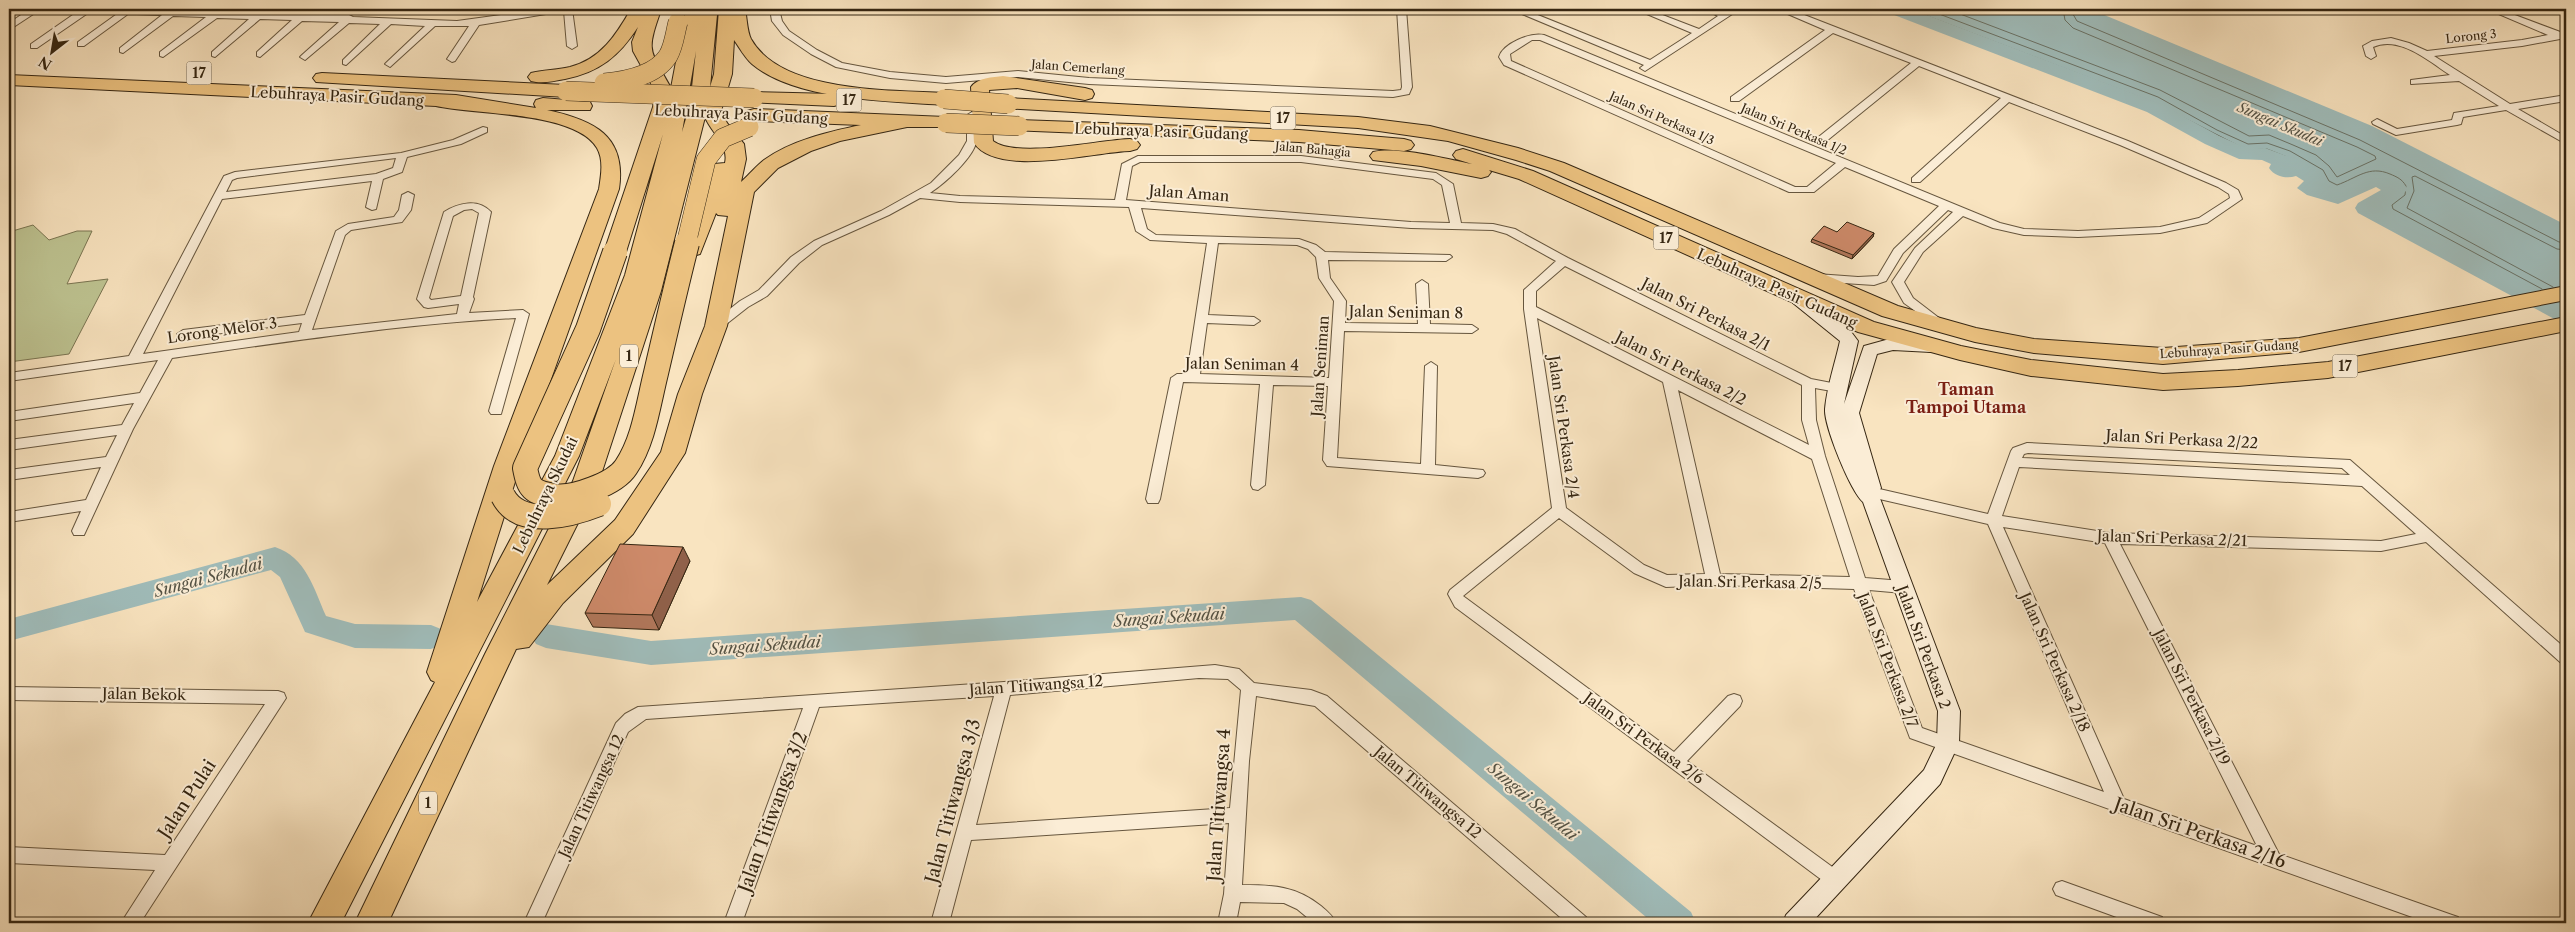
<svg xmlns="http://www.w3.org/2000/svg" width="2575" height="932" viewBox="0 0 2575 932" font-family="'Libre Caslon Text',serif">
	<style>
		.green { fill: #bec492; stroke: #7a7552 }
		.water { fill: #a0bdbb; stroke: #758177 }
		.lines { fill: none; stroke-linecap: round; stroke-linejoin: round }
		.shore { stroke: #6a7266; stroke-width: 1 }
		.river { fill: #a0bdbb; fill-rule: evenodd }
		.street-casing { stroke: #66563e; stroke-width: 2 }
		.secondary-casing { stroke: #352612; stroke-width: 2 }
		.highway-casing { stroke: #352612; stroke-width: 2 }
		.street { fill: #fbedd6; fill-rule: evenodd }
		.secondary { fill: #fbedd6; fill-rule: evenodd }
		.highway { fill: #ecc280; fill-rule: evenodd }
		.highway-bridge-far1-casing { stroke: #352612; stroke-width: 20; stroke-linecap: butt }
		.highway-bridge-casing { stroke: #352612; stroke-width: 26; stroke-linecap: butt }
		.highway-bridge-far1 { stroke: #ecc280; stroke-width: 19 }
		.highway-bridge { stroke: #ecc280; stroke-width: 24 }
		.wall { fill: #b1775b; stroke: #352612 }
		.shaded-wall { fill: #90614a; stroke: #352612 }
		.building { fill: #ce8a6a; stroke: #352612 }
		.labels { text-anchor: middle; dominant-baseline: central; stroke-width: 4; stroke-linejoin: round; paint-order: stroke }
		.far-street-label { font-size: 12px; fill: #352612; stroke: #fbedd6 }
		.shield { fill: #fbedd6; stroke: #70624d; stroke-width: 1 }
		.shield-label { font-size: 14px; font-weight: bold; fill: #352612 }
		.far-water-label { font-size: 14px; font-style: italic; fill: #555345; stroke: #fbedd6 }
		.street-label { font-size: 15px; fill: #352612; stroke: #fbedd6 }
		.neighbourhood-label { font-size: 16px; font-weight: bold; fill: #7a1f14; stroke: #fbedd6 }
		.water-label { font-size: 16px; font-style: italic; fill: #555345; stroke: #fbedd6 }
		.near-street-label { font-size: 18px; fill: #352612; stroke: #fbedd6 }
	</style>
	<rect width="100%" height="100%" fill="#f9e4c0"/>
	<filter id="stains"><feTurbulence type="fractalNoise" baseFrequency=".004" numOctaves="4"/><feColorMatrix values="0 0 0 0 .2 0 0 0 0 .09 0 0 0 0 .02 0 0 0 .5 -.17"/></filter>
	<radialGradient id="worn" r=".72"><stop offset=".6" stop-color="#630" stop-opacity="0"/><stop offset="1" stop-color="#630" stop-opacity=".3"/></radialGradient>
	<!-- green -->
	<polygon class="green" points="33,225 49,240 77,231 92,231 67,284 108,279 69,354 9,362 9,232"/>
	<!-- water -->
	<polygon class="water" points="1895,9 2075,9 2365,130 2566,233 2566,316 2366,208 2396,189 2376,179 2338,198 2317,189 2314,191 2308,188 2317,179 2296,166 2288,172 2279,168 2286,162 2265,154 2246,155 2212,140 2154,108"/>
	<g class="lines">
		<!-- shore -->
		<g class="shore">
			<path d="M1909 9 2155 103 2247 150 2267 149 2287 157 2292 162 2306 166 2320 176 2322 185 2337 192C2357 183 2384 163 2400 189L2398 194 2380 205V209L2532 291"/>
			<path d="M1926 9 2158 97 2217 130 2248 144 2267 143 2290 151 2323 170 2329 181 2337 185C2357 178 2369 165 2390 174 2397 177 2402 179 2406 186L2405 195 2392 205 2393 209 2542 289"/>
			<polyline points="1947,9 2160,90 2249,136 2269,135 2293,145 2316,155 2329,166 2337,177 2376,159 2375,156 2357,147 2073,28 2065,20 2063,9"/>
			<polyline points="2070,9 2077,21 2360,140 2559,242 2566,243"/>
			<polyline points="2077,9 2080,16 2363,134 2566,237"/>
			<polyline points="2553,287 2407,208 2414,191 2412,177 2415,176 2557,249 2566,250"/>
		</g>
		<!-- river -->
		<g class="river">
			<path d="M1886 9H1911L2161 104 2219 136 2249 149 2265 148 2303 162 2327 180 2324 184 2337 190C2357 180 2370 168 2392 178 2398 181 2404 183 2408 189L2404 193 2381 208 2566 306V323L2558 321 2358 213 2355 208 2358 203 2381 190 2376 187 2338 204 2307 195 2297 188 2304 181 2296 176C2287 179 2275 177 2269 168L2271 164 2262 160 2239 159 2205 144 2147 112 1889 13Z"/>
			<polygon points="2066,9 2090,9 2372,126 2566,225 2566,240 2558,238 2358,134 2069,13"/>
			<path d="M275 547C306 557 314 589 326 616L355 624 431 625 441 629 446 637 441 645 431 649 355 648 305 632 280 577 271 570 9 641V619Z"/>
			<polygon points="1301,597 1311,600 1691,912 1696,923 1653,923 1295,620 651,665 546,648 536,644 531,636 536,628 546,624 651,641"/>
		</g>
		<!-- street casing -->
		<g class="street-casing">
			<g id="street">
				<polygon points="30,9 41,9 9,30 9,23"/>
				<polygon points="63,9 134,9 298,15 302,13 306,15 349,15 353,17 457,21 546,9 572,9 577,46 572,49 567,46 564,11 479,25 455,61 452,62 447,59 469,26 435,26 390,67 385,64 387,62 425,26 391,24 346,65 343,64 343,60 380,24 349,23 305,60 300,57 302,55 339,22 302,21 260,57 257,56 257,52 292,20 260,19 215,57 212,56 212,52 249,19 217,18 163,57 160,56 160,52 206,17 173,16 123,53 120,52 120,48 162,15 128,14 84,46 78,46 78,42 117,14 88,13 37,48 31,48 31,44 77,12"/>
				<polygon points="770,9 779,9 782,21 789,31 817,50 842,63 890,72 946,77 1018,71 1089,78 1393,91 1401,90 1402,87 1397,9 1406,9 1412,87 1409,94 1393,97 1089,84 1018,77 946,83 890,78 836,67 811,54 783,35 772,21"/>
				<polygon points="1510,9 1523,9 1650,60 1692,33 1635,9 1647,9 1699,29 1718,16 1704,9 1716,9 1725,12 1729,9 1740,9 1645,71 1640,68 1644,65"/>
				<path d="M1776 9H1789L2128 141 2226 183 2238 190 2242 199 2207 223 2160 233 2078 237 2024 235 1993 228 1963 216 1923 252 1904 282 1913 298 1943 321 1945 324 1939 328 1904 303 1892 282 1915 248 1953 212 1948 210 1903 253 1886 281 1874 285 1813 281 1811 278 1813 275 1817 274 1858 277 1878 276 1894 249 1939 206 1845 167 1814 192H1789L1504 65 1499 57C1503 43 1531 32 1544 35L2000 223 2024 229 2078 231 2160 227 2199 218 2230 198 2229 194 2218 187 2120 145 2009 102 1920 182H1912V178L2001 98 1919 66 1824 143H1816V139L1911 63 1833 33 1739 101H1731V97L1825 30ZM1532 40H1540L1836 163 1807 187H1795L1511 61 1510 54Z"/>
				<path d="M2487 9H2499L2563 33 2565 36 2560 39 2522 46 2434 56 2510 104 2566 95V101L2518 109 2566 137V144L2506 110 2463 117 2461 124 2457 125 2396 135 2373 124 2372 122 2377 119 2397 129 2452 120 2454 113 2499 106 2459 81 2411 84V80L2450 75C2429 61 2399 35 2373 47L2376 56 2371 59 2366 56 2363 46 2372 41 2391 38 2409 43 2427 51 2522 40 2548 35Z"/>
				<path d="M972 112 977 115C977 123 978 132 977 139 975 157 944 184 930 193L960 196 1115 200 1122 164 1138 156H1301L1436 173 1453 184 1461 223 1493 224 1515 229 1568 258 1811 379 1842 385 1843 388 1837 392 1815 388 1816 420 1825 456 1865 578 1903 581 1908 583 1910 587 1908 591 1903 593 1869 590 1922 728 2104 792 1988 524 1862 495 1857 494 1855 490 1857 486 1862 485 1988 514 2011 451 2013 448 2027 443 2350 460 2566 649V664L2560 662 2426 542 2381 551 2120 544 2279 854 2452 915 2458 917 2461 923H2429L1910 738 1854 589 1714 585 1666 587 1634 573 1559 518 1463 596 1674 752 1728 696 1734 694 1740 696 1742 701 1740 706 1687 761 1842 874 1845 880 1842 886 1836 888 1830 886 1455 607 1448 594 1450 590 1552 508 1524 309V290L1556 261 1507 234 1493 230 1411 228 1141 208 1147 229 1156 235 1299 239 1316 245 1325 252 1450 255 1452 257 1446 261 1328 260 1330 278 1346 301 1345 323 1418 324 1416 284 1422 280 1428 284 1430 324 1472 325 1478 329 1472 333 1344 331 1337 458 1421 464 1425 366 1431 362 1437 366 1435 465 1483 470 1485 473 1483 476 1478 478 1327 466 1323 460 1328 386 1273 385 1265 485 1258 490 1253 489 1251 485 1260 384 1183 382 1160 499 1158 503H1148L1146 499 1171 378 1177 374H1187L1207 243 1150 240 1136 231 1129 207 960 202 920 198 889 215 822 245 799 263 767 296 748 307 720 329H712L710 326 712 323 740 301 759 290 791 257 814 241 881 211 931 183 959 155 967 141V115ZM1140 162H1301L1433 179 1442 185 1450 223 1411 222 1126 200 1132 166ZM1218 243 1297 245 1308 249 1316 257 1319 278 1334 301 1329 378 1200 374 1207 323 1254 325 1260 321 1254 317 1208 315ZM1565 266 1802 385V420L1809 445 1536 307V291ZM1537 318 1663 382 1705 574 1667 575 1644 565 1566 508ZM1678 390 1812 459 1850 577 1720 574ZM2028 453 2342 468 2350 475 2022 458 2024 454ZM2019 467 2362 486 2416 534 2381 541 2110 533 2002 516ZM2003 527 2105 543 2257 846 2124 799Z"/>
				<path d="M483 127 487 128V132L461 144 407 157 402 172 383 179 376 209 372 210 366 207 372 181 222 199 143 354 299 332 302 323 183 338 177 334 183 330 305 315 336 231 348 224 394 217 399 210 402 195 408 192 414 195 411 210 402 222 351 230 345 235 312 330 457 314 459 304 428 308 424 307 417 299 444 212C458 203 478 198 491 212L473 297 474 299 469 313 523 310 529 314 501 414H491L489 411 516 318C401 324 286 342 172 358L133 429 84 535H74L72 531 81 511 9 522V512L86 500 101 467 9 480V470L106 457 117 435 9 450V440L122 425 134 403 9 421V412L140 393 158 360 9 381V373L129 356 224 176 235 172 401 153 453 140ZM396 158 393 168 376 174 226 192 232 180 237 178ZM472 209 479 213 461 296 431 300 429 298 453 216 464 210Z"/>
				<path d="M1215 665 1239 669 1254 683 1311 690 1327 696 1586 917 1589 923H1567L1315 706 1256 696 1249 761 1242 885C1273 885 1296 886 1321 906 1327 911 1333 916 1336 923H1314L1297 909 1284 903 1240 902 1236 923H1218L1224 894 1229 823 971 840 949 923H931L994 696 819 707 742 923H724L803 708 646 719 628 732 542 923H524L616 723 625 714 638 707 1004 682ZM1199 678 1228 679 1241 690 1230 808 976 825 1010 695Z"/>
				<polygon points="9,687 278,691 284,693 286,698 140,923 121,923 155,870 9,863 9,847 165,855 265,704 9,700"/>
				<polygon points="2062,881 2162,917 2165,923 2133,923 2056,895 2053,889 2056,883"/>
			</g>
		</g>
		<!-- secondary casing -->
		<g class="secondary-casing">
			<path id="secondary" d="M1799 294 1805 295 1849 329 1858 341 1844 404 1864 346 1893 338 1931 340 1937 342 1940 346 1937 350 1931 352 1893 350 1877 354 1859 413 1881 488 1878 493 1960 711 1959 743 1940 784 1811 923H1783L1786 915 1924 770 1937 743 1938 711 1863 502C1850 490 1824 426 1825 409 1827 386 1835 364 1840 341L1793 303 1791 299 1793 295Z"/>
		</g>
		<!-- highway casing -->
		<g class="highway-casing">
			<g id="highway">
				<path d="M631 9 661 10C646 53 649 48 671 88L686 9 714 11 717 15 710 87 714 74 719 9H745C747 18 747 31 751 39 781 93 890 90 944 93L951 95 953 99 951 103 944 105C889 101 796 101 752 64 745 58 739 47 734 40L732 74 721 111 727 123 744 144 746 159 741 182C749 175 756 166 764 160 792 140 828 132 861 125L754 121 747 119 745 115 747 111 754 109 946 117 953 119 955 123 953 127H907L840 141 811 151 778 168 754 192 727 326 702 394 685 453 633 534 563 603 529 647 516 649 388 923H355L485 654 573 481 616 359 579 456 341 923H308L435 682 431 680 427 672 494 466 599 189C601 176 604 160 597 148 575 111 474 115 436 106L9 85V75L456 95 536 108 534 104 536 100 543 98 590 102 592 106 590 110H547C593 120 627 135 619 189L520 466 477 602 555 456 625 275 663 134 626 252 623 257 615 258 607 257 604 252 653 107 655 91 633 51 632 42 638 27C619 56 600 72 565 79 554 81 542 84 531 81L528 77 531 73C543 70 557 70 570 67 601 59 616 35 631 9ZM696 51 690 105 682 132ZM705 117C712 134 729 144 725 163L714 164 711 168 682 250 686 254 693 256 700 254 716 213 718 215 728 216 705 326 678 394 661 452 615 520 547 585 599 481 661 291Z"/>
				<polygon points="322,73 566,85 573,87 575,91 573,95 566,97 316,82 313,78 316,74"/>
				<path d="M1003 76 1085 88 1092 90 1094 94 1092 98 1085 100 1017 88 989 90 993 141C1017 159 1098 140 1130 139L1137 141 1140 145 1137 149 1130 151C1093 152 998 178 974 143L971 87C977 78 993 77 1003 76Z"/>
				<polygon points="754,92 834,94 841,96 843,100 841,104 834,106 747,102 745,98 747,94"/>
				<polygon points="1008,98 1358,117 1430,126 1518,148 1564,163 1898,306 1976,328 2034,339 2163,348 2299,338 2566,286 2566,300 2299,352 2163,364 2034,353 1975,342 1882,316 1550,171 1516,160 1448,141 1358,128 1001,108 999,104 1001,100"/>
				<polygon points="1019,120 1299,130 1404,139 1411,141 1414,145 1411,149 1404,151 1299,142 1012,130 1009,126 1012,122"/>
				<path d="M1463 149 1533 171 1874 322 1961 346 2031 360 2163 374 2238 370 2328 362 2566 317V331L2328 378 2238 386 2163 390 2031 376 1960 360 1858 332 1519 179 1489 170 1491 172 1488 176 1481 178 1421 166 1373 160 1370 156 1373 152C1398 146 1446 159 1472 164L1456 159 1453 155 1456 151Z"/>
			</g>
		</g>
		<!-- street -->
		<use href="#street" class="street"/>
		<!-- secondary -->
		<use href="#secondary" class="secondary"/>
		<!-- highway -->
		<use href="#highway" class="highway"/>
		<!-- highway-bridge-far1 casing -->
		<g class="highway-bridge-far1-casing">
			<g id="highway-bridge-far1">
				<path d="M604 83C626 81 655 76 668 56 674 46 675 33 678 22"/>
				<polyline points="566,91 754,98"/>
				<polyline points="944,99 1008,104"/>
				<polyline points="946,123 1019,126"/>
				<polyline points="686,244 706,160 723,138 749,127"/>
			</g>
		</g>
		<!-- highway-bridge casing -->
		<g class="highway-bridge-casing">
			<g id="highway-bridge">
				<path d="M615 252 588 329 525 468C529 489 532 492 554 496 573 499 615 484 626 467 644 440 648 405 656 373 666 330 676 286 687 243"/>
				<path d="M503 496C520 529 571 515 599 504"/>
			</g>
		</g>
		<!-- highway-bridge-far1 -->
		<use href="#highway-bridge-far1" class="highway-bridge-far1"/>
		<!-- highway-bridge -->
		<use href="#highway-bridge" class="highway-bridge"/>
	</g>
	<!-- wall -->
	<g class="wall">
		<polygon points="1837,232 1874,233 1873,237 1852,259 1811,242 1812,239"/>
		<polygon points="690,561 659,630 593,627 585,613"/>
	</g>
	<!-- shaded-wall -->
	<g class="shaded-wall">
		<polygon points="1874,233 1873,237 1852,259 1853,255"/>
		<polygon points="683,547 690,561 659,630 652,615"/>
	</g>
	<!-- building -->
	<g class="building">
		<polygon points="1847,222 1874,233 1853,255 1812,239 1824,226 1837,232"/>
		<polygon points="620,544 683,547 652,615 585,613"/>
	</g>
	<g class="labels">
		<!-- far-street labels -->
		<g class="far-street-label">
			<text transform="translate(2471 36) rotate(-6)">Lorong 3</text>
			<text transform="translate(1078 67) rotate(4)">Jalan Cemerlang</text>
			<text transform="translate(1662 118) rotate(24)">Jalan Sri Perkasa 1/3</text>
			<text transform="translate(1794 129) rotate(23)">Jalan Sri Perkasa 1/2</text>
			<text transform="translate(1313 149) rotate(5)">Jalan Bahagia</text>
			<text transform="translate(2229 349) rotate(-4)">Lebuhraya Pasir Gudang</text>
		</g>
		<!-- shield labels -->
		<g class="shield">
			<rect x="186.5" y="61.5" width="25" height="23" rx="4"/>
			<rect x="836.5" y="88.5" width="25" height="23" rx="4"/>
			<rect x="1270.5" y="106.5" width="25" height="23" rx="4"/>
			<rect x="1653.5" y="226.5" width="25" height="23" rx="4"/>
			<rect x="620" y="344.5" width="18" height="23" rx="4"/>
			<rect x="2332.5" y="354.5" width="25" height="23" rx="4"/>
			<rect x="419" y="791.5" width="18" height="23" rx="4"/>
		</g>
		<g class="shield-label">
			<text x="199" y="73">17</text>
			<text x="849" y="100">17</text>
			<text x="1283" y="118">17</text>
			<text x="1666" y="238">17</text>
			<text x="629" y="356">1</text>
			<text x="2345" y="366">17</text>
			<text x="428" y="803">1</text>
		</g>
		<!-- far-water labels -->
		<g class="far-water-label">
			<text transform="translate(2280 124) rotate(23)">Sungai Skudai</text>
		</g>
		<!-- street labels -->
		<g class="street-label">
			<text transform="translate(337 96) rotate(3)">Lebuhraya Pasir Gudang</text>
			<text transform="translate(741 114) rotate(3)">Lebuhraya Pasir Gudang</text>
			<text transform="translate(1161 131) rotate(2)">Lebuhraya Pasir Gudang</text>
			<text transform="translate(1189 193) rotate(4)">Jalan Aman</text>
			<text transform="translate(1777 288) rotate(24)">Lebuhraya Pasir Gudang</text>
			<text transform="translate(1406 312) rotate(1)">Jalan Seniman 8</text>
			<text transform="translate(1706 314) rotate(27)">Jalan Sri Perkasa 2/1</text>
			<text transform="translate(222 330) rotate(-8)">Lorong Melor 3</text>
			<text transform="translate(1242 364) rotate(1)">Jalan Seniman 4</text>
			<text transform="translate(1320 366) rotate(-86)">Jalan Seniman</text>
			<text transform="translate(1681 368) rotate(27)">Jalan Sri Perkasa 2/2</text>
			<text transform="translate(1564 427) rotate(82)">Jalan Sri Perkasa 2/4</text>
			<text transform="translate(2182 439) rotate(3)">Jalan Sri Perkasa 2/22</text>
			<text transform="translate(545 495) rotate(-64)">Lebuhraya Skudai</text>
			<text transform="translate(2172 538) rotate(2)">Jalan Sri Perkasa 2/21</text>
			<text transform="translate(1750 582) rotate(1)">Jalan Sri Perkasa 2/5</text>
			<text transform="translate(1924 647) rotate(70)">Jalan Sri Perkasa 2</text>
			<text transform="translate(1888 660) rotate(69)">Jalan Sri Perkasa 2/7</text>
			<text transform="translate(2055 662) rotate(66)">Jalan Sri Perkasa 2/18</text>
			<text transform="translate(1036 685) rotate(-4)">Jalan Titiwangsa 12</text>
			<text transform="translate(144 694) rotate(1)">Jalan Bekok</text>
			<text transform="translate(2192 697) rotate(63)">Jalan Sri Perkasa 2/19</text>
			<text transform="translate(1644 738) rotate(36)">Jalan Sri Perkasa 2/6</text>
			<text transform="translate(1428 792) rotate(40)">Jalan Titiwangsa 12</text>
			<text transform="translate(591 796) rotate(-65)">Jalan Titiwangsa 12</text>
		</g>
		<!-- neighbourhood labels -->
		<g class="neighbourhood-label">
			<text x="1966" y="389">Taman<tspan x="1966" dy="18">Tampoi Utama</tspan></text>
		</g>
		<!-- water labels -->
		<g class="water-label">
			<text transform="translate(208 577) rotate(-15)">Sungai Sekudai</text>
			<text transform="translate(1169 617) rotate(-4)">Sungai Sekudai</text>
			<text transform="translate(765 645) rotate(-4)">Sungai Sekudai</text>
			<text transform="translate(1533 801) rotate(40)">Sungai Sekudai</text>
		</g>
		<!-- near-street labels -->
		<g class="near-street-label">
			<text transform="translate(187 799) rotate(-57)">Jalan Pulai</text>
			<text transform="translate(953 801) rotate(-75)">Jalan Titiwangsa 3/3</text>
			<text transform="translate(1219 805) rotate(-86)">Jalan Titiwangsa 4</text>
			<text transform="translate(773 812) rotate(-70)">Jalan Titiwangsa 3/2</text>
			<text transform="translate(2200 833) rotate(19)">Jalan Sri Perkasa 2/16</text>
		</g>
	</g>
	<!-- margin -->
	<rect width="2575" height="932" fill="none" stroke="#f9e4c0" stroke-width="30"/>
	<rect x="10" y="10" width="2555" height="912" fill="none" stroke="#352612" stroke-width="2.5"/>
	<rect x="15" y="15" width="2545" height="902" fill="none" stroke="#352612"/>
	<!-- north arrow -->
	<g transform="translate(52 52) rotate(211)" stroke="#fbedd6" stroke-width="4" paint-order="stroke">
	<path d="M0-4L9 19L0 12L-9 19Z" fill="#352612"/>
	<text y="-8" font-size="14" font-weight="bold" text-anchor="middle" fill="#352612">N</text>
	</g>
	<rect width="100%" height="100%" filter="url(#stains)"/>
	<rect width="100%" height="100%" fill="url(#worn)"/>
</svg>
